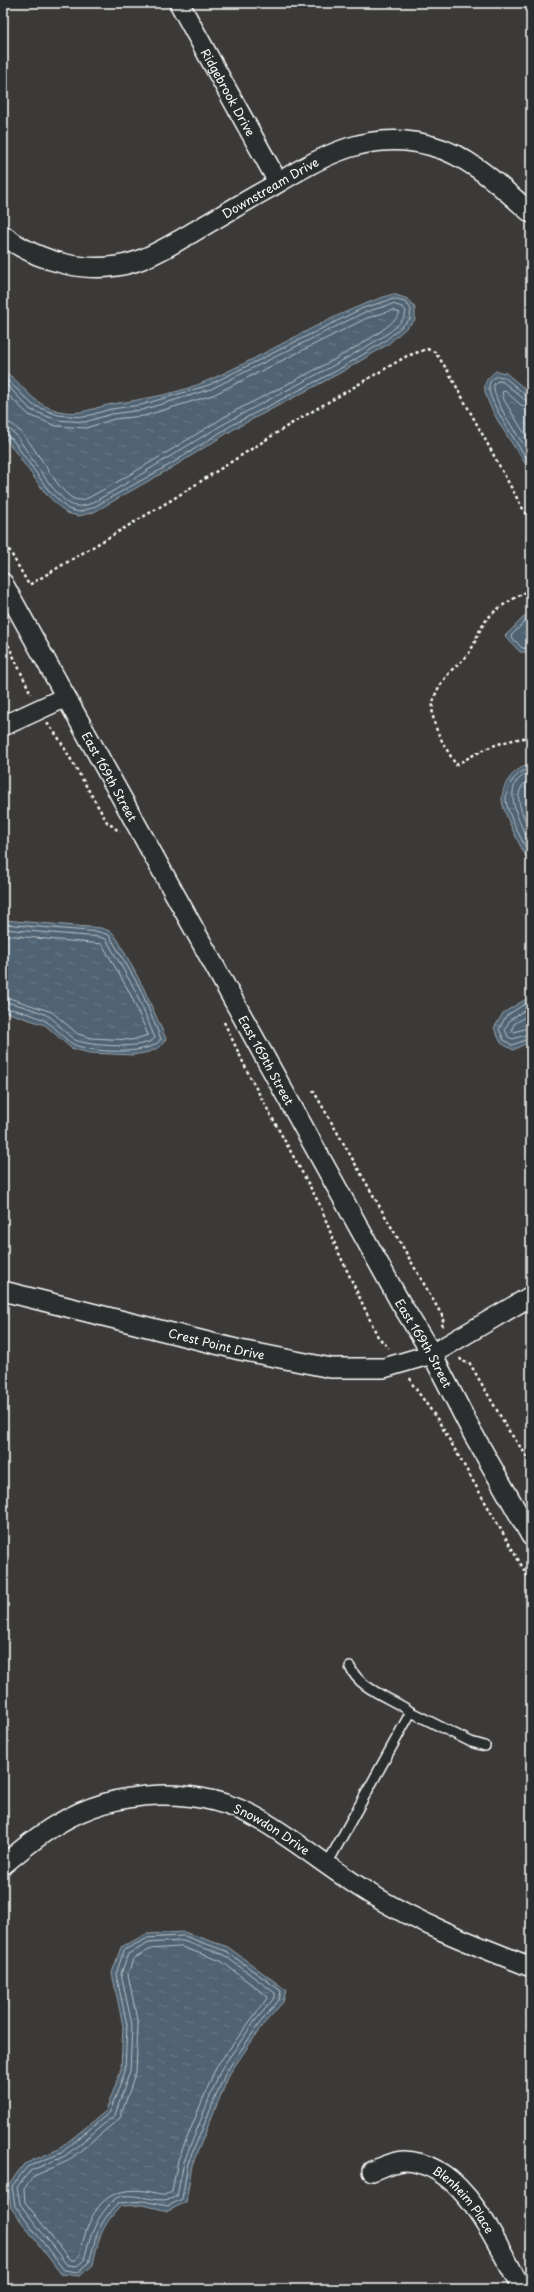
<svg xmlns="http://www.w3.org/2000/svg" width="534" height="2292" viewBox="0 0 534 2292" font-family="'Playpen Sans',sans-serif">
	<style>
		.water { fill: url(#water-ripples); stroke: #96a2ab }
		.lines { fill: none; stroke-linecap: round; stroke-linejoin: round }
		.shore { stroke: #b9c1c7; stroke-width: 1 }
		.lane-casing { stroke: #fff; stroke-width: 12 }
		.street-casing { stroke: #fff; stroke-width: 22 }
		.path { stroke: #fff; stroke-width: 2.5; stroke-dasharray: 3 3; stroke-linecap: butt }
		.lane { stroke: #2a2d2e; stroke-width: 9 }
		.street { stroke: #2a2d2e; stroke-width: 19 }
		.labels { text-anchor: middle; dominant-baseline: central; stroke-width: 4; stroke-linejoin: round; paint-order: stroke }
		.street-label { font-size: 12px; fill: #fff; stroke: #2a2d2e }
	</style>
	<defs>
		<pattern id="water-ripples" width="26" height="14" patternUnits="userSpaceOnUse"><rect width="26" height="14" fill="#506473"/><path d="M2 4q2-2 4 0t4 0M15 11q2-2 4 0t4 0" fill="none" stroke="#6a7b88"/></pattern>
	</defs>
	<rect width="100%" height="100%" fill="#3c3a38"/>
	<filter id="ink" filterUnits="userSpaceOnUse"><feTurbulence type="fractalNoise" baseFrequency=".025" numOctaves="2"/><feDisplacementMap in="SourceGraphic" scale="8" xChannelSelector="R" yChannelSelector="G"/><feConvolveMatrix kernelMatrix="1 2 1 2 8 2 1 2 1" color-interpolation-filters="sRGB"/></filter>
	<g filter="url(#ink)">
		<!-- water -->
		<g class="water">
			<path d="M393 294 408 299 415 308V320L387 345 340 373 234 429 173 467 94 512 79 516 66 513 46 494 3 435V371C26 384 28 403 59 411 80 416 92 408 112 404 145 399 178 394 209 380 271 353 328 314 393 294Z"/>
			<path d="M496 371 506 373 531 394V472C519 454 488 410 485 391 483 381 490 376 496 371Z"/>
			<polygon points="531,610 531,652 520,652 505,636"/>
			<path d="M531 764V866C524 853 503 814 502 800 502 782 515 768 531 764Z"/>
			<polygon points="3,920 101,928 112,932 118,940 143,987 163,1032 166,1039 160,1047 149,1052 133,1055 89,1053 71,1048 45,1025 3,1011"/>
			<polygon points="531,996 531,1041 513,1050 501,1043 494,1028 503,1013"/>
			<path d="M184 1932 228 1947 286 1990 283 2002 262 2026 230 2073 192 2165 186 2202 168 2211 143 2205 121 2206C102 2225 98 2239 93 2265L80 2276 61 2274 11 2208 8 2185 24 2164 59 2149 106 2111 121 2070 123 2026 112 1973 121 1947 147 1934Z"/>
		</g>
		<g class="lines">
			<!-- shore -->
			<g class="shore">
				<polyline points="3,376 33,405 58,415 84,417 111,409 141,405 209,385 363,308 393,299 405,302 411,309 410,319 385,341 338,370 232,425 171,464 92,508 79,512 68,509 49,491 12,439 3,433"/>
				<path d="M3 381 31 410 57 420 85 422 112 414 142 410 211 389 365 312 393 304 402 307 406 311C405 326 374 342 362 349 319 375 274 396 231 420 183 447 138 478 90 504 84 506 78 507 72 505 55 498 28 452 16 435L9 429 3 427"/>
				<path d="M3 390 29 415 56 426 86 428 114 419 144 416 213 395 367 318 393 310 400 313C388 338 257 398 226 416 180 444 135 473 88 498 85 499 81 501 79 500 56 500 29 422 3 421"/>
				<path d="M531 397 527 396 504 377 497 376C492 379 489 381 489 388 488 401 522 451 531 465"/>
				<path d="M531 402 525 400 502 381H498L494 384C491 400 522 441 531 456"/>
				<polyline points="531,408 521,405 505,391 502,392 504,400 531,444"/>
				<polyline points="531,615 511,636 522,648 531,649"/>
				<path d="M531 768C517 771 506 785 506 800 507 814 524 844 531 857"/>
				<path d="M531 773C495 781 522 827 531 846"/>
				<path d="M531 779C508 790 523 815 531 832"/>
				<path d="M3 924 100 932 109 935 140 988 161 1039C151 1056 89 1053 73 1044 63 1039 57 1028 47 1022 36 1015 15 1009 3 1008"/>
				<path d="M3 929 99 937 106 939 135 990 155 1038C146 1050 88 1046 75 1040 65 1034 59 1023 50 1017 41 1011 14 1003 3 1002"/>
				<polyline points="3,935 102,944 130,993 148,1035 132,1040 91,1038 78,1034 52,1012 3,996"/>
				<polyline points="531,1000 506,1016 499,1029 504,1040 512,1045 531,1038"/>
				<polyline points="531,1006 510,1020 505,1029 508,1037 513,1039 531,1033"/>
				<polyline points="531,1013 514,1024 512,1029 514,1032 531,1027"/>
				<path d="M184 1936 226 1951 281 1991 279 2000 259 2024 226 2072 188 2163 182 2199 168 2206 143 2201 119 2203C98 2222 96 2237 89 2263L78 2272 64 2270 15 2206 12 2186 27 2167 61 2153 110 2112 125 2071 127 2025 116 1974 124 1950 148 1938Z"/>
				<path d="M183 1941 224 1955 275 1993V1997L255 2021 221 2069 184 2162 177 2196C159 2207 136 2190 116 2198 96 2216 90 2236 84 2260L77 2266 67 2265 20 2204 17 2187 30 2171 65 2156 115 2115 130 2071 132 2025 121 1974 128 1954 149 1943Z"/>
				<path d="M182 1947 221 1961 268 1997 216 2067 178 2160 172 2192C163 2197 155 2192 146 2191 98 2185 88 2219 79 2257L75 2260H70L25 2202 24 2189 34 2176 68 2161 120 2118 136 2072 138 2025 128 1974 133 1959 151 1949Z"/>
			</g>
			<!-- lane casing -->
			<g class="lane-casing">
				<g id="lane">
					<polyline points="411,1712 471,1742 485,1746"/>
					<path d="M326 1866 411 1712C392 1698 360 1690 350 1667"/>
				</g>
			</g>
			<!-- street casing -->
			<g class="street-casing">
				<g id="street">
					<path id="s1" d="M179 3 278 182"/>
					<path id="s2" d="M3 235C38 262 90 276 134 262 154 256 172 244 190 234 217 218 244 202 271 187 322 156 370 128 432 146 470 156 501 187 531 213"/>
					<path id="s3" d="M3 583 400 1302 432 1354 472 1432 531 1536"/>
					<polyline points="3,726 66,697"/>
					<path id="s4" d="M3 1291 240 1350 331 1368H384L432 1354 531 1296"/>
					<path id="s5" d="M3 1865C20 1851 37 1836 56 1825 116 1788 199 1784 261 1820 300 1843 335 1873 374 1896 424 1926 478 1946 531 1967"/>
					<path id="s6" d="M372 2171C381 2168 394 2161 404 2161 464 2162 496 2244 522 2289"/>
				</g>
			</g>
			<!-- path -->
			<g class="path">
				<polyline points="3,539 29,585 173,499 289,425 407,356 427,349 435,352 448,371 531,524"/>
				<path d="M531 589C514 599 493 608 483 625 477 634 475 644 469 653 464 660 456 665 450 672 418 708 436 731 456 765 483 749 499 741 531 737"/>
				<polyline points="3,634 31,694"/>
				<polyline points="47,723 58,737 107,822 120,832"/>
				<polyline points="224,1022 251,1079 320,1205 336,1247 378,1337 389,1348"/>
				<polyline points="313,1090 444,1319 441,1323 445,1329"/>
				<polyline points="460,1358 462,1362 469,1362 509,1431 531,1462"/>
				<polyline points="410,1378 413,1385 438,1420 531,1582"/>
			</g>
			<!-- lane -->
			<use href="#lane" class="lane"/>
			<!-- street -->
			<use href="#street" class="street"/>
		</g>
	</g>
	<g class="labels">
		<!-- street labels -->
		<g class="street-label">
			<text stroke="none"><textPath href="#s1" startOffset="102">Ridgebrook Drive</textPath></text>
			<text stroke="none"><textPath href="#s2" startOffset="294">Downstream Drive</textPath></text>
			<text stroke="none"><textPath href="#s3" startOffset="221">East 169th Street</textPath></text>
			<text stroke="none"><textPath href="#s3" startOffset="545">East 169th Street</textPath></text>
			<text stroke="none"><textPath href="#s3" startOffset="869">East 169th Street</textPath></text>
			<text stroke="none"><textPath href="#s4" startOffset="220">Crest Point Drive</textPath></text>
			<text stroke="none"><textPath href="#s5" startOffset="295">Snowdon Drive</textPath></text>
			<text stroke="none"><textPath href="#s6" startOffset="108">Blenheim Place</textPath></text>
		</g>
	</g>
	<!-- margin -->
	<rect width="534" height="2292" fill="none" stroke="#2a2d2e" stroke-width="16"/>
	<rect x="8" y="8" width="518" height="2276" fill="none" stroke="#fff" stroke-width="1.5" filter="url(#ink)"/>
</svg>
